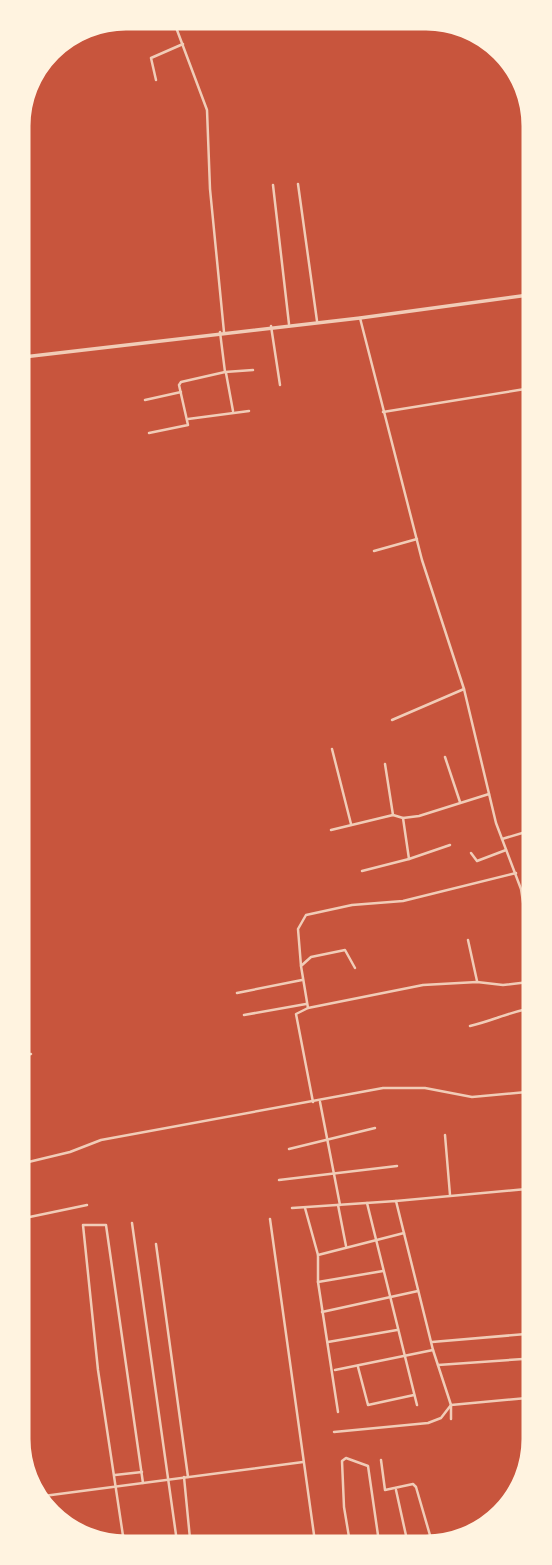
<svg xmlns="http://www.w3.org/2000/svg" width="552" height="1565" viewBox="0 0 552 1565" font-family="'Golos Text',sans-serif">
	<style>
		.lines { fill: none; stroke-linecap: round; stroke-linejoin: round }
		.minor { stroke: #f1ccb7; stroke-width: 2.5 }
		.tertiary { stroke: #f1ccb7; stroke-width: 3.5 }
		.rim { fill: none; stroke: #fff3e0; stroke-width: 9 }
	</style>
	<rect width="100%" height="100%" fill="#c8553d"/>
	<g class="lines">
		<!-- minor -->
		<g class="minor">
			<polyline points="171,14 207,110 210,189 224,332"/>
			<polyline points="156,80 151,58 183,44"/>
			<polyline points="298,184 317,321"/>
			<polyline points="273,185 289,324"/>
			<polyline points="360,318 422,560 464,689 496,823 521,889 537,992"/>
			<polyline points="271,326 280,385"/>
			<polyline points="220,332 225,372"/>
			<polyline points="226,373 233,411"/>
			<polyline points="145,400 181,392"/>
			<polyline points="383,412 531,388"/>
			<polyline points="188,419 249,411"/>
			<polyline points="149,433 188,425 179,385 181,382 225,372 253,370"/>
			<polyline points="374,551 417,539"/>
			<polyline points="392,720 464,689"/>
			<polyline points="332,749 351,824"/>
			<polyline points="445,757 460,802"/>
			<polyline points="385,764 393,815"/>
			<polyline points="403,818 409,859 450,845"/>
			<polyline points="331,830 393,815 403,818 419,816 489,794"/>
			<polyline points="502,839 529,831"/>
			<polyline points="471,853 477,861 506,850"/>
			<polyline points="362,871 409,859"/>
			<polyline points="527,916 537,914"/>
			<polyline points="468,940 477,981"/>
			<polyline points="301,966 298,929 306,915 352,905 403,901 516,873"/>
			<polyline points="237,993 302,980"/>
			<polyline points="308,1008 423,985 477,982 503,985 537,981"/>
			<polyline points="244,1015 306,1004"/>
			<path d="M470 1026C495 1020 511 1011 537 1007"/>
			<polyline points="16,1057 31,1054"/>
			<polyline points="313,1102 296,1014 308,1008 301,966 311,957 345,950 355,968"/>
			<polyline points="320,1102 340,1205"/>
			<polyline points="445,1135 450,1195"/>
			<polyline points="289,1149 375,1128"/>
			<polyline points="16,1165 70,1152 101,1140 383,1088 425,1088 472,1097 537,1091"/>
			<polyline points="279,1180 397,1166"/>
			<polyline points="396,1201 537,1188"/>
			<polyline points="367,1203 417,1405"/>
			<polyline points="338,1205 346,1246"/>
			<polyline points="16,1206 20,1219 87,1205"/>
			<polyline points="292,1208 396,1201 433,1350"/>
			<polyline points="305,1208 318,1255"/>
			<polyline points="270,1219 316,1549"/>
			<polyline points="132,1223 178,1549"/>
			<polyline points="156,1244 188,1477"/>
			<polyline points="318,1282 383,1271"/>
			<polyline points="322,1312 418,1291"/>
			<polyline points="328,1342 397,1330"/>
			<polyline points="432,1342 538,1333"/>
			<polyline points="438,1365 538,1358"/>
			<polyline points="358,1367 368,1405 414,1395"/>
			<polyline points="335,1370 433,1350 451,1405 451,1419"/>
			<polyline points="338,1412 318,1282 318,1255 404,1233"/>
			<polyline points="334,1432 428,1423 441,1418 451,1405 538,1397"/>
			<polyline points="381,1460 385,1490 413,1484 416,1487 434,1549"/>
			<polyline points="115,1475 142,1472"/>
			<polyline points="184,1477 191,1549"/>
			<polyline points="396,1490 409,1549"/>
			<polyline points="36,1497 303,1462"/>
			<polyline points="125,1549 98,1370 83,1225 106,1225 143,1483"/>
			<polyline points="351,1549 344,1507 342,1461 346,1458 368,1466 380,1549"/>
		</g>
		<!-- tertiary -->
		<polyline class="tertiary" points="15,358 360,318 536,294"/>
	</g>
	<!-- crop -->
	<path d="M0 0H552V1565H0ZM126 26H426A100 100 0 0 1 526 126V1439A100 100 0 0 1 426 1539H126A100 100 0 0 1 26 1439V126A100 100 0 0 1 126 26Z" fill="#fff3e0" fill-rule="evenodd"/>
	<path class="rim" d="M126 26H426A100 100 0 0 1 526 126V1439A100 100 0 0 1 426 1539H126A100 100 0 0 1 26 1439V126A100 100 0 0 1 126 26Z"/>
</svg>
